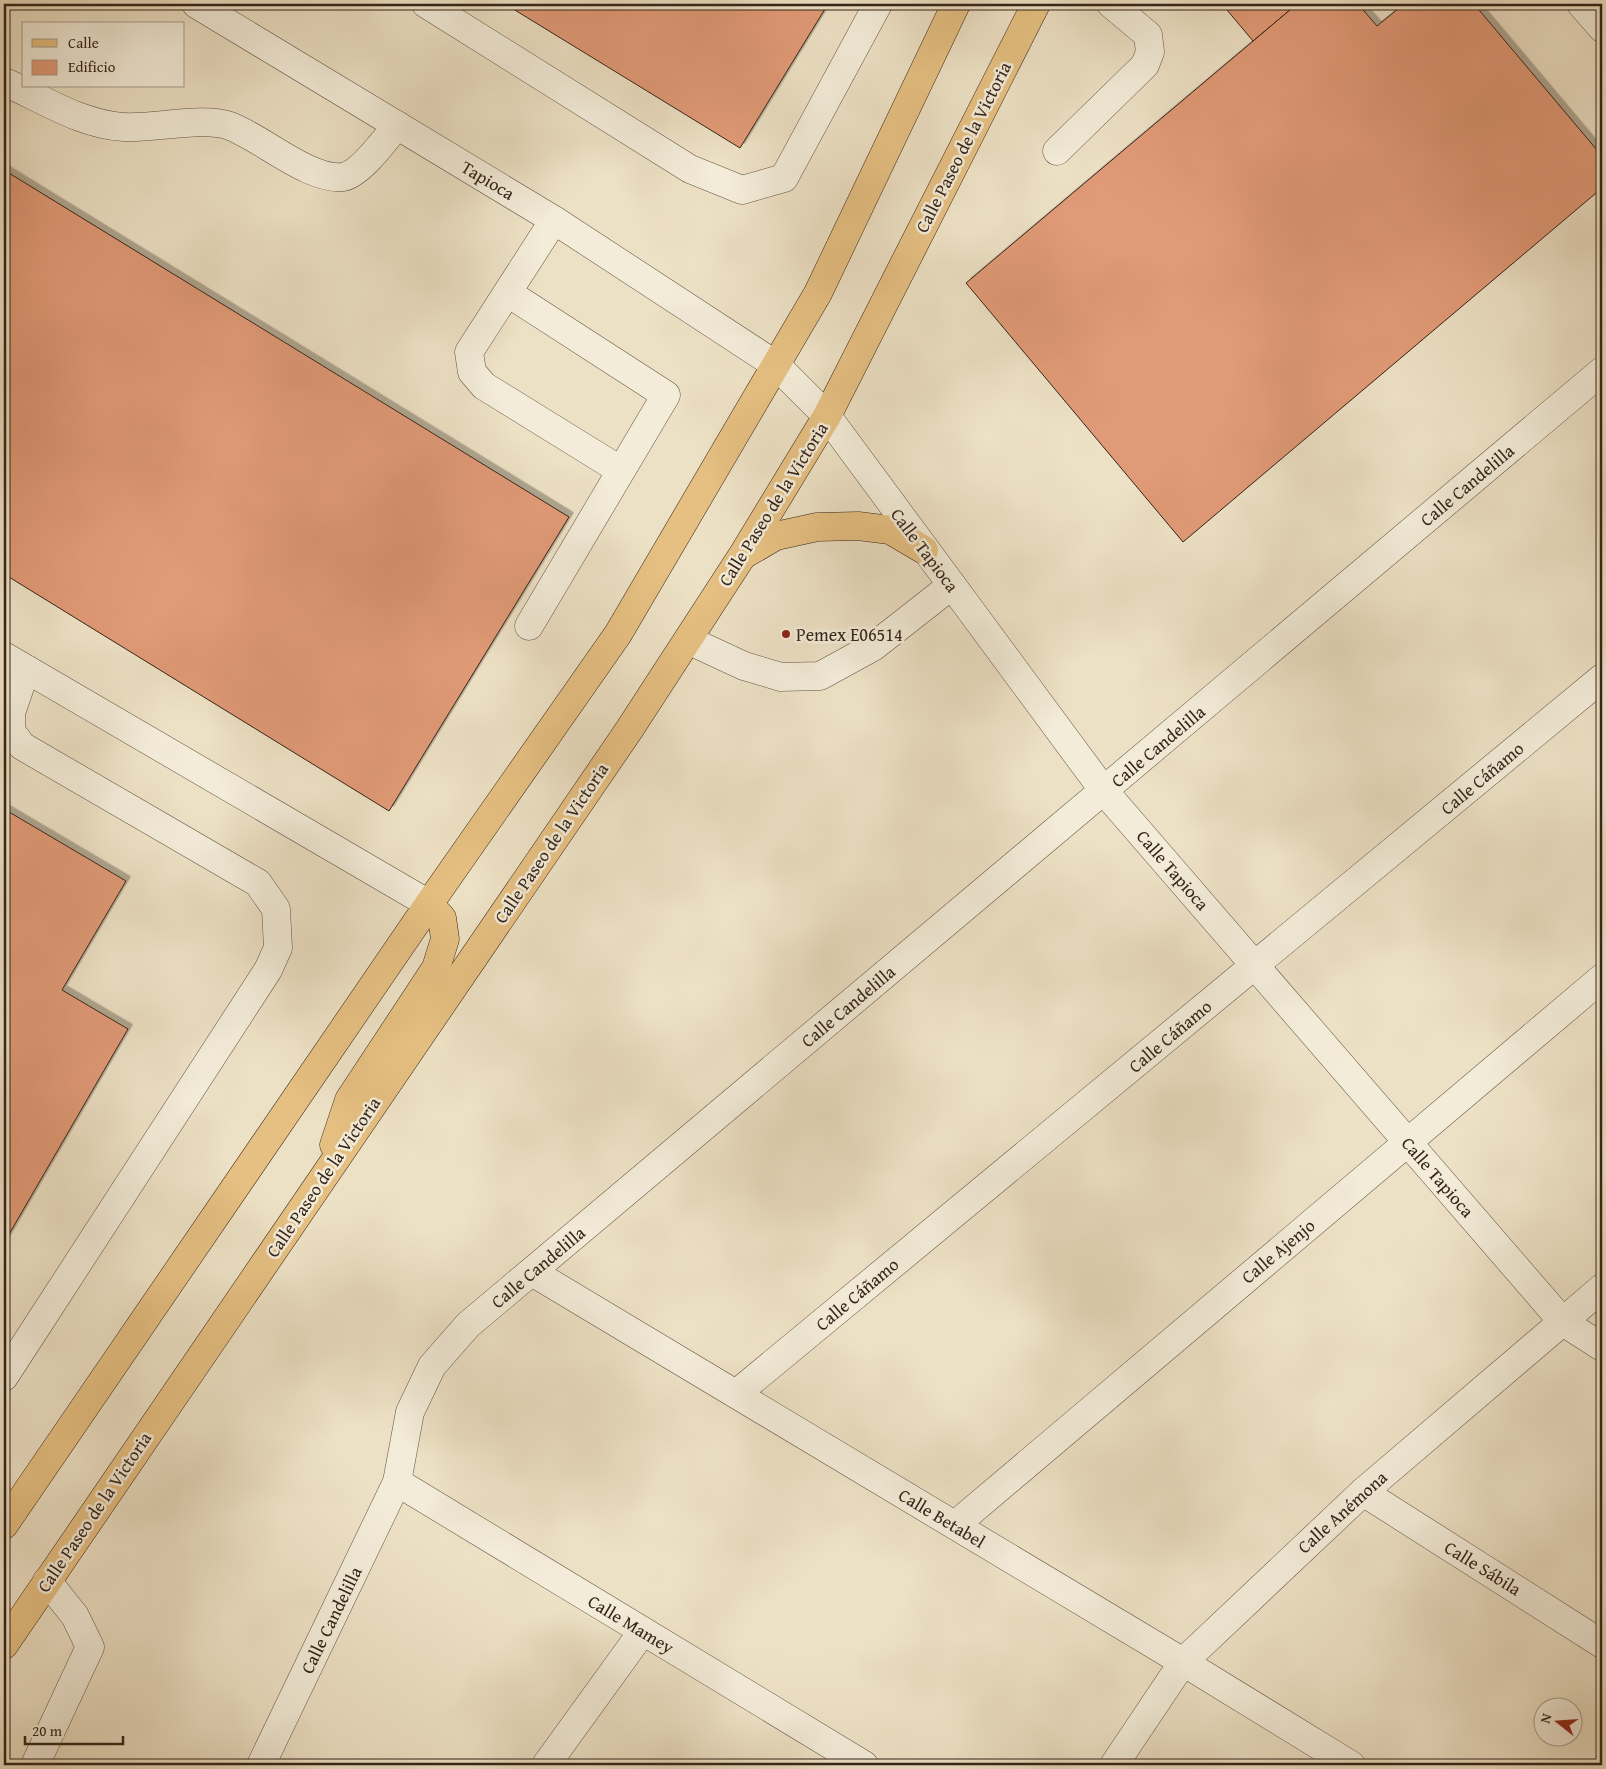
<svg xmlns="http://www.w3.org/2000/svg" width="1606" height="1769" viewBox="0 0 1606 1769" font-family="'Gentium Book Plus',serif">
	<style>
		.building { fill: #e19a77; stroke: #352419; filter: url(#shadow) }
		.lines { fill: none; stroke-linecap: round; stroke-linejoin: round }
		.minor-casing { stroke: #635344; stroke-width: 29 }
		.major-casing { stroke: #352419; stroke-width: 29 }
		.minor { stroke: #f3ecd9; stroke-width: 28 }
		.major { stroke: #e6c082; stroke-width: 28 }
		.poi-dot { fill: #8f2418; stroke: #f3ecd9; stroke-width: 2 }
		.labels { text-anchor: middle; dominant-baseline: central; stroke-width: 5; stroke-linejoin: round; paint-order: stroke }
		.street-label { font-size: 18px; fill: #352419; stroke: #f3ecd9 }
		.poi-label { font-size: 18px; fill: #352419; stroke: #f3ecd9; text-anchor: start }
	</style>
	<defs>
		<filter id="shadow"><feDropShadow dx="4.5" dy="-4.5" stdDeviation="0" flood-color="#0004"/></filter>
	</defs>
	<rect width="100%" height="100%" fill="#ede1c5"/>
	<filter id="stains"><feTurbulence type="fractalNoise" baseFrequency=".004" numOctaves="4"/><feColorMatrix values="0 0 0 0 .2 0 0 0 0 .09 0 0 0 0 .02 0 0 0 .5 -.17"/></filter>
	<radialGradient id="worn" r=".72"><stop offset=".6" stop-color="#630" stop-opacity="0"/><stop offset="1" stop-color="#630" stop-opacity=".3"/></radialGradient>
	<!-- building -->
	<g class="building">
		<polygon points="505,4 828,4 740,148"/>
		<polygon points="1222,4 1297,4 1253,41"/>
		<polygon points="1297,4 1358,4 1377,26 1404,4 1474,4 1602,156 1602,188 1183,542 966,283"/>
		<polygon points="4,170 569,517 389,811 4,574"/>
		<polygon points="4,809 126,881 62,990 128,1029 4,1243"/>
	</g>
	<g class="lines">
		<!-- minor casing -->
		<g class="minor-casing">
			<g id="minor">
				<polyline points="196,4 554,220 776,365 827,416 1104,791 1563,1322 1602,1347"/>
				<polyline points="426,4 690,169 742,190 784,178 878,4"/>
				<polyline points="1581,4 1602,28"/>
				<path d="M7 83C44 100 83 125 124 127 152 129 205 116 230 126 262 138 310 181 343 177 360 174 386 139 397 125"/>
				<polyline points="1057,151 1145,65 1150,52 1148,35 1111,4"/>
				<polyline points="554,220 469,352 472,372 484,386 620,470"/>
				<polyline points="508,293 666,395 529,626"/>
				<polyline points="688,640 744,666 781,677 820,676 873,647 952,585"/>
				<polyline points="4,656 429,904"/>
				<polyline points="532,1272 1183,1662 1351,1765"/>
				<polyline points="4,1377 268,970 278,948 276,909 258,883 22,746 11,731 11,713 26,669"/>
				<polyline points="736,1394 1602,678"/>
				<polyline points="397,1482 864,1765"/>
				<polyline points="1363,1492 1602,1644"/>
				<polyline points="955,1525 1602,978"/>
				<polyline points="35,1765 90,1647 75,1616 47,1581"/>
				<polyline points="261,1765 397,1482 410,1412 432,1366 468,1325 1602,371"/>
				<polyline points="546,1765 643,1631"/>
				<polyline points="1114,1765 1183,1662 1363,1492 1602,1288"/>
			</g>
		</g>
		<!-- major casing -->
		<g class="major-casing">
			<g id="major">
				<polyline points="745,554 776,536 817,527 858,526 890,530 924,550"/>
				<polyline points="334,1145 349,1100 436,968 445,939 442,918 429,904"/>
				<polyline points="4,1525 429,904 618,634 818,293 956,4"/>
				<polyline points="4,1645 629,730 742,556 827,416 1036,4"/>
			</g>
		</g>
		<!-- minor -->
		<use href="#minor" class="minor"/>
		<!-- major -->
		<use href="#major" class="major"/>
	</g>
	<!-- markers -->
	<circle class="poi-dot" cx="786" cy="634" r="5"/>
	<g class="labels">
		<!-- street labels -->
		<g class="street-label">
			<text transform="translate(963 147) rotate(-63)">Calle Paseo de la Victoria</text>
			<text transform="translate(488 180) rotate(31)">Tapioca</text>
			<text transform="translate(1467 485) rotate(-40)">Calle Candelilla</text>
			<text transform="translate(773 504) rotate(-58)">Calle Paseo de la Victoria</text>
			<text transform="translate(925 550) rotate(53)">Calle Tapioca</text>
			<text transform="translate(1158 746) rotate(-40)">Calle Candelilla</text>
			<text transform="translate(1482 778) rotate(-40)">Calle Cáñamo</text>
			<text transform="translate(551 843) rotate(-56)">Calle Paseo de la Victoria</text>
			<text transform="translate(1173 870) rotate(49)">Calle Tapioca</text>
			<text transform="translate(848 1006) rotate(-40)">Calle Candelilla</text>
			<text transform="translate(1170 1036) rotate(-40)">Calle Cáñamo</text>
			<text transform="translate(323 1177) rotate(-56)">Calle Paseo de la Victoria</text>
			<text transform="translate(1438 1177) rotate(49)">Calle Tapioca</text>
			<text transform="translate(1278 1251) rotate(-40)">Calle Ajenjo</text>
			<text transform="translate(538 1267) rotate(-40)">Calle Candelilla</text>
			<text transform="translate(857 1294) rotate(-40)">Calle Cáñamo</text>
			<text transform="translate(94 1512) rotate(-56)">Calle Paseo de la Victoria</text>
			<text transform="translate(1342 1512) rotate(-42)">Calle Anémona</text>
			<text transform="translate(942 1518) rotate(31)">Calle Betabel</text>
			<text transform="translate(1483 1568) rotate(32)">Calle Sábila</text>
			<text transform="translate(331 1620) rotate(-64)">Calle Candelilla</text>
			<text transform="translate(631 1624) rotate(31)">Calle Mamey</text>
		</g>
		<!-- poi labels -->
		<g class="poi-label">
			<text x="796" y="634">Pemex E06514</text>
		</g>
	</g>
	<!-- margin -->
	<rect width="1606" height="1769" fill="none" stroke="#ede1c5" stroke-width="20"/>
	<rect x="5" y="5" width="1596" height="1759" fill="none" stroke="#352419" stroke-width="2.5"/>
	<rect x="10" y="10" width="1586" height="1749" fill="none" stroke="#352419"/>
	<!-- legend -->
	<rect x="22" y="22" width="162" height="65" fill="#f3ecd9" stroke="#a79c8c"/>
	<rect x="32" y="39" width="25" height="8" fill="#e6c082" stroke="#a79c8c"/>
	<text x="68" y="48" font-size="15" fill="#352419">Calle</text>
	<rect x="32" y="60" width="25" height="15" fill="#e19a77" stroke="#a79c8c"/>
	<text x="68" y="72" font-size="15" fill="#352419">Edificio</text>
	<!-- north arrow -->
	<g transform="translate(1558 1722) rotate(287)"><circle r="24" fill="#f3ecd9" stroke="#a79c8c"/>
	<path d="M0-4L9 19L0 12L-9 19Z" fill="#8f2418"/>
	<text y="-8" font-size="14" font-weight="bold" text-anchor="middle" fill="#352419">N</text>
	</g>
	<!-- scale -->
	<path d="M25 1736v8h98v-8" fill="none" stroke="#352419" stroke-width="2.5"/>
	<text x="32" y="1736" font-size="15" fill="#352419" stroke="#f3ecd9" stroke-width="4" paint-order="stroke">20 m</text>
	<rect width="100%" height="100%" filter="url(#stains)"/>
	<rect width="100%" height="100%" fill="url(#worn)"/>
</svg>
